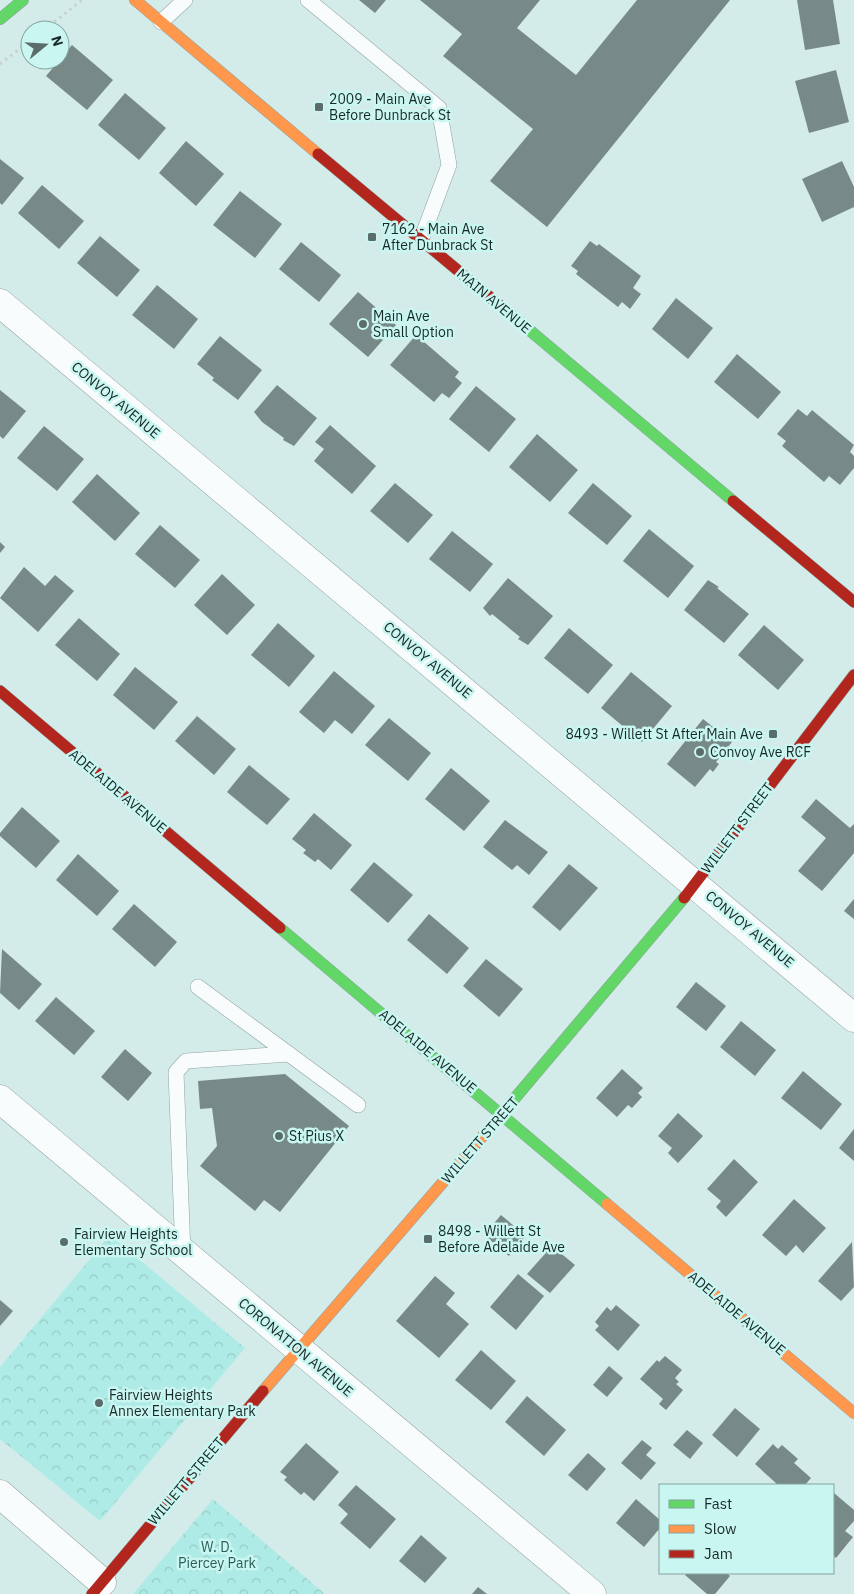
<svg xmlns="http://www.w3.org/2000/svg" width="854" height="1594" viewBox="0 0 854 1594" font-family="'IBM Plex Sans',sans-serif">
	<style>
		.park { fill: url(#park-crowns) }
		.building { fill: #788a88 }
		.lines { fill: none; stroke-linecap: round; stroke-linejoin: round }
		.lane-casing { stroke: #90a3a1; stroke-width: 16 }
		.street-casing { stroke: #90a3a1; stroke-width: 29 }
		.fast-casing { stroke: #90a3a1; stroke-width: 12 }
		.slow-casing { stroke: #90a3a1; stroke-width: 12 }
		.jam-casing { stroke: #90a3a1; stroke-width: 12 }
		.path { stroke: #c9d0cf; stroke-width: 3; stroke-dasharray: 2.5 4; stroke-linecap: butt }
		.lane { stroke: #f9fcfc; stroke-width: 15 }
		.street { stroke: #f9fcfc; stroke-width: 28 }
		.fast { stroke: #63d668; stroke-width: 11 }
		.slow { stroke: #ff974d; stroke-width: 11 }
		.jam { stroke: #b3261e; stroke-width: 11 }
		.poi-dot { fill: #5a6d6b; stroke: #caf6f1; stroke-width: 2 }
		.labels { text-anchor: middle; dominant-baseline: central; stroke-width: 5; stroke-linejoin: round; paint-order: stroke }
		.poi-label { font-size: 14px; fill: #182927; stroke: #caf6f1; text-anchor: start }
		.street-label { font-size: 14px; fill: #182927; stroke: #caf6f1 }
		.park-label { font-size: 14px; fill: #2c5f5b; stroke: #caf6f1 }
	</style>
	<defs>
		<pattern id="park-crowns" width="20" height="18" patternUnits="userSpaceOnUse" patternTransform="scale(1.25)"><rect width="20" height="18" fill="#afebe6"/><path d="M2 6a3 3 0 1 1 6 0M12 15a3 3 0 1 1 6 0" fill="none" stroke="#96cac5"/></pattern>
	</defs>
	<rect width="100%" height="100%" fill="#d4ece9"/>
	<!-- park -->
	<g class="park">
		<polygon points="110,1235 245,1348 100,1521 0,1439 0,1367"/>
		<polygon points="213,1499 325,1594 133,1594"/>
	</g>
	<!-- building -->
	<g class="building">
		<polygon points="359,0 386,0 375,13"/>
		<polygon points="420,0 540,0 517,28 576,75 637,0 730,0 547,227 490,181 533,129 443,56 462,34"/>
		<polygon points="797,0 833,0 840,44 805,50"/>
		<polygon points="72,45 113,80 87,110 46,76"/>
		<polygon points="836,70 849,122 809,133 795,81"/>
		<polygon points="125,93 166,128 139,160 98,125"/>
		<polygon points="186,141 224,174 196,206 159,173"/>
		<polygon points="0,159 24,178 2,205 0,203"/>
		<polygon points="842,161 854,187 854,207 822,222 802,179"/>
		<polygon points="42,185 84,221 59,249 18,213"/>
		<polygon points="240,191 282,224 255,258 213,225"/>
		<polygon points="100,236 140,270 117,297 77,263"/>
		<polygon points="590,241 597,246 599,244 641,276 633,288 641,294 630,309 622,302 618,307 576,274 578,271 571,266"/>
		<polygon points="301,242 341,275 319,302 279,269"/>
		<polygon points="157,285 198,319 174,349 132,315"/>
		<polygon points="358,292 396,325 368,357 329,324"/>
		<polygon points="676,298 713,328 688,359 652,329"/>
		<polygon points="416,335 459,372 455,377 462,383 449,398 442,393 434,402 390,365"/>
		<polygon points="220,336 262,370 238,400 212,380 214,378 197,364"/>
		<polygon points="737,354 781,392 758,419 714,382"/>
		<polygon points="277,385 317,418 294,446 283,440 284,438 262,422 254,412"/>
		<polygon points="476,386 516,419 489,452 449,419"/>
		<polygon points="0,390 26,411 3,439 0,436"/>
		<polygon points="798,409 807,416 812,410 854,445 850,452 854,456 854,468 840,485 829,476 824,482 782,446 786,441 777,434"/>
		<polygon points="330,425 376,466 352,494 314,461 324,449 315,442"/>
		<polygon points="44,426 84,459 57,491 17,458"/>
		<polygon points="537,434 578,470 550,502 509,467"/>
		<polygon points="97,474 140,513 115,541 72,502"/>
		<polygon points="395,483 433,515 408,543 370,511"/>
		<polygon points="593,483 632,516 607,545 568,513"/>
		<polygon points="160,525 200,560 175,588 135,554"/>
		<polygon points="649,529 694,566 668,598 623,561"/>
		<polygon points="452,531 493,564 470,592 429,559"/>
		<polygon points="0,542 5,547 0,553"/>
		<polygon points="24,567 45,586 55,575 74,591 38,632 0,598"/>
		<polygon points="222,574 255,605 227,635 194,605"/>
		<polygon points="508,578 553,616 528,645 518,639 520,637 492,614 490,616 483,608"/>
		<polygon points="708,580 719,587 717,588 749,614 724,643 684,610"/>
		<polygon points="79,618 120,654 97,681 55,645"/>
		<polygon points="278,623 315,656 289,687 251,655"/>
		<polygon points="764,625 804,660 778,690 738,655"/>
		<polygon points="569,628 613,665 588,694 544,658"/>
		<polygon points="135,667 178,702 154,730 113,695"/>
		<polygon points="334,671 375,706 352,734 335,720 324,733 299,712"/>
		<polygon points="631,672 672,706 642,742 601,708"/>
		<polygon points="197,716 236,749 214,775 175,741"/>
		<polygon points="389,718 431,753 408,781 365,745"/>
		<polygon points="703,719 732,742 716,762 719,764 713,772 710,769 695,787 667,764"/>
		<polygon points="249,765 290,799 267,825 227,792"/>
		<polygon points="451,768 490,801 464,831 425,799"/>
		<polygon points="816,799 850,828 854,824 854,853 822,891 798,871 826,838 801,817"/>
		<polygon points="22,807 60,841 36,868 0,836 0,833"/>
		<polygon points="314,813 352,845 331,870 318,859 315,862 303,853 306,850 292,839"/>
		<polygon points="505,820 548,852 529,875 517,865 512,870 483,847"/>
		<polygon points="78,854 119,891 97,916 56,880"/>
		<polygon points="374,862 413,895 388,923 350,890"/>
		<polygon points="569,864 598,888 560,931 532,907"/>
		<polygon points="854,899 854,919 844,911"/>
		<polygon points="134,904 177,942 155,967 112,929"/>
		<polygon points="429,914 469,948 447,974 407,940"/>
		<polygon points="2,949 42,984 19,1010 0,993"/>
		<polygon points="486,959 523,989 499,1017 463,986"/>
		<polygon points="696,982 726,1006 706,1031 676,1007"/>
		<polygon points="56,997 95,1031 74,1055 35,1021"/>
		<polygon points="741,1021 776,1050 755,1076 720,1047"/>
		<polygon points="125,1049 152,1073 128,1101 101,1077"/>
		<polygon points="622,1069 643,1088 638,1093 642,1097 632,1108 628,1105 617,1117 596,1098"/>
		<polygon points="803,1071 842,1104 821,1130 781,1098"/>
		<polygon points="285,1074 349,1126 280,1212 264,1200 255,1211 200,1166 217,1146 212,1108 200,1109 198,1081"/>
		<polygon points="678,1113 703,1136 678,1163 668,1153 672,1148 658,1136"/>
		<polygon points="854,1129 854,1161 839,1148"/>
		<polygon points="734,1159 758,1182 726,1217 716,1207 721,1201 707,1189"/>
		<polygon points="794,1199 826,1228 803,1253 796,1245 786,1256 762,1235"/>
		<polygon points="501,1215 526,1236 509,1256 484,1235"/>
		<polygon points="852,1242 854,1287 841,1301 818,1281"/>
		<polygon points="552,1246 575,1265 550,1293 527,1274"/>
		<polygon points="518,1274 544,1296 516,1330 490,1307"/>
		<polygon points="435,1276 455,1293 446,1304 469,1324 439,1358 396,1321"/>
		<polygon points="0,1300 13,1311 0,1326"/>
		<polygon points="616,1305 640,1325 618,1351 595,1330 599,1326 595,1322 607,1307 611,1311"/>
		<polygon points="481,1350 516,1381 491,1410 455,1380"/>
		<polygon points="665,1356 682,1370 675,1378 679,1382 676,1384 683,1390 666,1410 659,1404 663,1399 640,1379 657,1360 659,1362"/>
		<polygon points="609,1366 623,1378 607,1397 593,1385"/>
		<polygon points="527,1396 566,1430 544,1456 505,1422"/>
		<polygon points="735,1408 760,1429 737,1457 712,1435"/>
		<polygon points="687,1430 703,1443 690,1459 673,1445"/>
		<polygon points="642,1440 652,1448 646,1455 656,1463 641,1480 621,1463"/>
		<polygon points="306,1443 339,1472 314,1501 304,1492 301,1495 284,1480 287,1477 280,1472"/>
		<polygon points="773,1444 778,1449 782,1445 798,1459 794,1463 811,1478 805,1485 778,1485 755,1464"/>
		<polygon points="588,1453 606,1469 587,1491 568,1475"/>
		<polygon points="356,1485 396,1519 370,1549 340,1523 348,1514 338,1505"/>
		<polygon points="834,1493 854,1510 854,1521 845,1531 853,1537 836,1558 833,1555"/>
		<polygon points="636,1499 660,1520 660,1528 644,1547 616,1523"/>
		<polygon points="421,1535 447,1558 425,1583 399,1561"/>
		<polygon points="687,1573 727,1573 730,1576 715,1594 707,1594 685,1575"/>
		<polygon points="478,1587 487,1594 472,1594"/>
	</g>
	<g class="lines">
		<!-- lane casing -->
		<g class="lane-casing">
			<g id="lane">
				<polyline points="308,0 439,108 449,165 421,240"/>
				<polyline points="161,22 185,0"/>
				<polyline points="198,987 358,1105"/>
				<polyline points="183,1253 176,1072 186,1061 289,1054"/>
			</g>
		</g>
		<!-- street casing -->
		<g class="street-casing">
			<g id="street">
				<polyline points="0,303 854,1018"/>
				<polyline points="0,1099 592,1594"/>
				<polyline points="0,1494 102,1582"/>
			</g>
		</g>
		<!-- fast casing -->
		<g class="fast-casing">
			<g id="fast">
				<polyline points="0,19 23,0"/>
				<polyline points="503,308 733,501"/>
				<polyline points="280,928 607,1204"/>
				<polyline points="494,1123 684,898"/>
			</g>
		</g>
		<!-- slow casing -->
		<g class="slow-casing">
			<g id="slow">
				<polyline points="135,0 318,154"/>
				<polyline points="607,1204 854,1413"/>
				<polyline points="263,1391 494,1123"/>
			</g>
		</g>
		<!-- jam casing -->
		<g class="jam-casing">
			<g id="jam">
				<polyline points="318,154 503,308"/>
				<polyline points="733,501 854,602"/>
				<polyline points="0,691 280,928"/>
				<polyline points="684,898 854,675"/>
				<polyline points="92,1594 263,1391"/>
			</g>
		</g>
		<!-- path -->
		<g class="path">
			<polyline points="44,30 82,0"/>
			<polyline points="0,64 30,41"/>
		</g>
		<!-- lane -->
		<use href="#lane" class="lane"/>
		<!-- street -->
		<use href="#street" class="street"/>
		<!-- fast -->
		<use href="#fast" class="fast"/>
		<!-- slow -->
		<use href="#slow" class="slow"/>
		<!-- jam -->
		<use href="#jam" class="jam"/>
	</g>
	<!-- markers -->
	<g class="poi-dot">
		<rect x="314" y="102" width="10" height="10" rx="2.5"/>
		<rect x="367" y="232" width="10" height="10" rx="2.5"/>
		<circle cx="363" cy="324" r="5"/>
		<rect x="768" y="729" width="10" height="10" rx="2.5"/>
		<circle cx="700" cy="752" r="5"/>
		<circle cx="279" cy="1136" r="5"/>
		<rect x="423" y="1234" width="10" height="10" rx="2.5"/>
		<circle cx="64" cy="1242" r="5"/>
		<circle cx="99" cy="1403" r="5"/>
	</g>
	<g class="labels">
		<!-- poi labels -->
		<g class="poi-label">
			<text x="329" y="99">2009 - Main Ave<tspan x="329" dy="16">Before Dunbrack St</tspan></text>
			<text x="382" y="229">7162 - Main Ave<tspan x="382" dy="16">After Dunbrack St</tspan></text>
			<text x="373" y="316">Main Ave<tspan x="373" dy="16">Small Option</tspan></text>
			<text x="763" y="734" text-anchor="end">8493 - Willett St After Main Ave</text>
			<text x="710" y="752">Convoy Ave RCF</text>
			<text x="289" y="1136">St Pius X</text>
			<text x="438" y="1231">8498 - Willett St<tspan x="438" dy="16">Before Adelaide Ave</tspan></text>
			<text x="74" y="1234">Fairview Heights<tspan x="74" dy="16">Elementary School</tspan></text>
			<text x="109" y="1395">Fairview Heights<tspan x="109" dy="16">Annex Elementary Park</tspan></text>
		</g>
		<!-- street labels -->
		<g class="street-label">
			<text transform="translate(494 301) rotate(40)">MAIN AVENUE</text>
			<text transform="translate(116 400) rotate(40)">CONVOY AVENUE</text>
			<text transform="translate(428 660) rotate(40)">CONVOY AVENUE</text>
			<text transform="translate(118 791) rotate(40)">ADELAIDE AVENUE</text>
			<text transform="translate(737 828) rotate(-53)">WILLETT STREET</text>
			<text transform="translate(750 929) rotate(40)">CONVOY AVENUE</text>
			<text transform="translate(428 1051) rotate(40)">ADELAIDE AVENUE</text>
			<text transform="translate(480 1140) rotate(-49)">WILLETT STREET</text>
			<text transform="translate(737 1313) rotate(40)">ADELAIDE AVENUE</text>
			<text transform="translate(296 1347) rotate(40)">CORONATION AVENUE</text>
			<text transform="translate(186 1481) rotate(-50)">WILLETT STREET</text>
		</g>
		<!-- park labels -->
		<g class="park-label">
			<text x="217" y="1547">W. D.<tspan x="217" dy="16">Piercey Park</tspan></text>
		</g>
	</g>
	<!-- legend -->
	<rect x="659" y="1484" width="175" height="90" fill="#caf6f1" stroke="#83a4a0"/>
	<rect x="669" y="1500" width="25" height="8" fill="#63d668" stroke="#83a4a0"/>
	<text x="704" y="1509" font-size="15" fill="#182927">Fast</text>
	<rect x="669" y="1525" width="25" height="8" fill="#ff974d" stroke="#83a4a0"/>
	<text x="704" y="1534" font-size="15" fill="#182927">Slow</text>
	<rect x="669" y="1550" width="25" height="8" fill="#b3261e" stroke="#83a4a0"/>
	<text x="704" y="1559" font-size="15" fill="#182927">Jam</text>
	<!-- north arrow -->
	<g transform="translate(45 45) rotate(72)"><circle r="24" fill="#caf6f1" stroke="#83a4a0"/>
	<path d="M0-4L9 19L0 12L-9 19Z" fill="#5a6d6b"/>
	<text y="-8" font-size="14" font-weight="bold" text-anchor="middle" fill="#182927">N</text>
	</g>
</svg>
